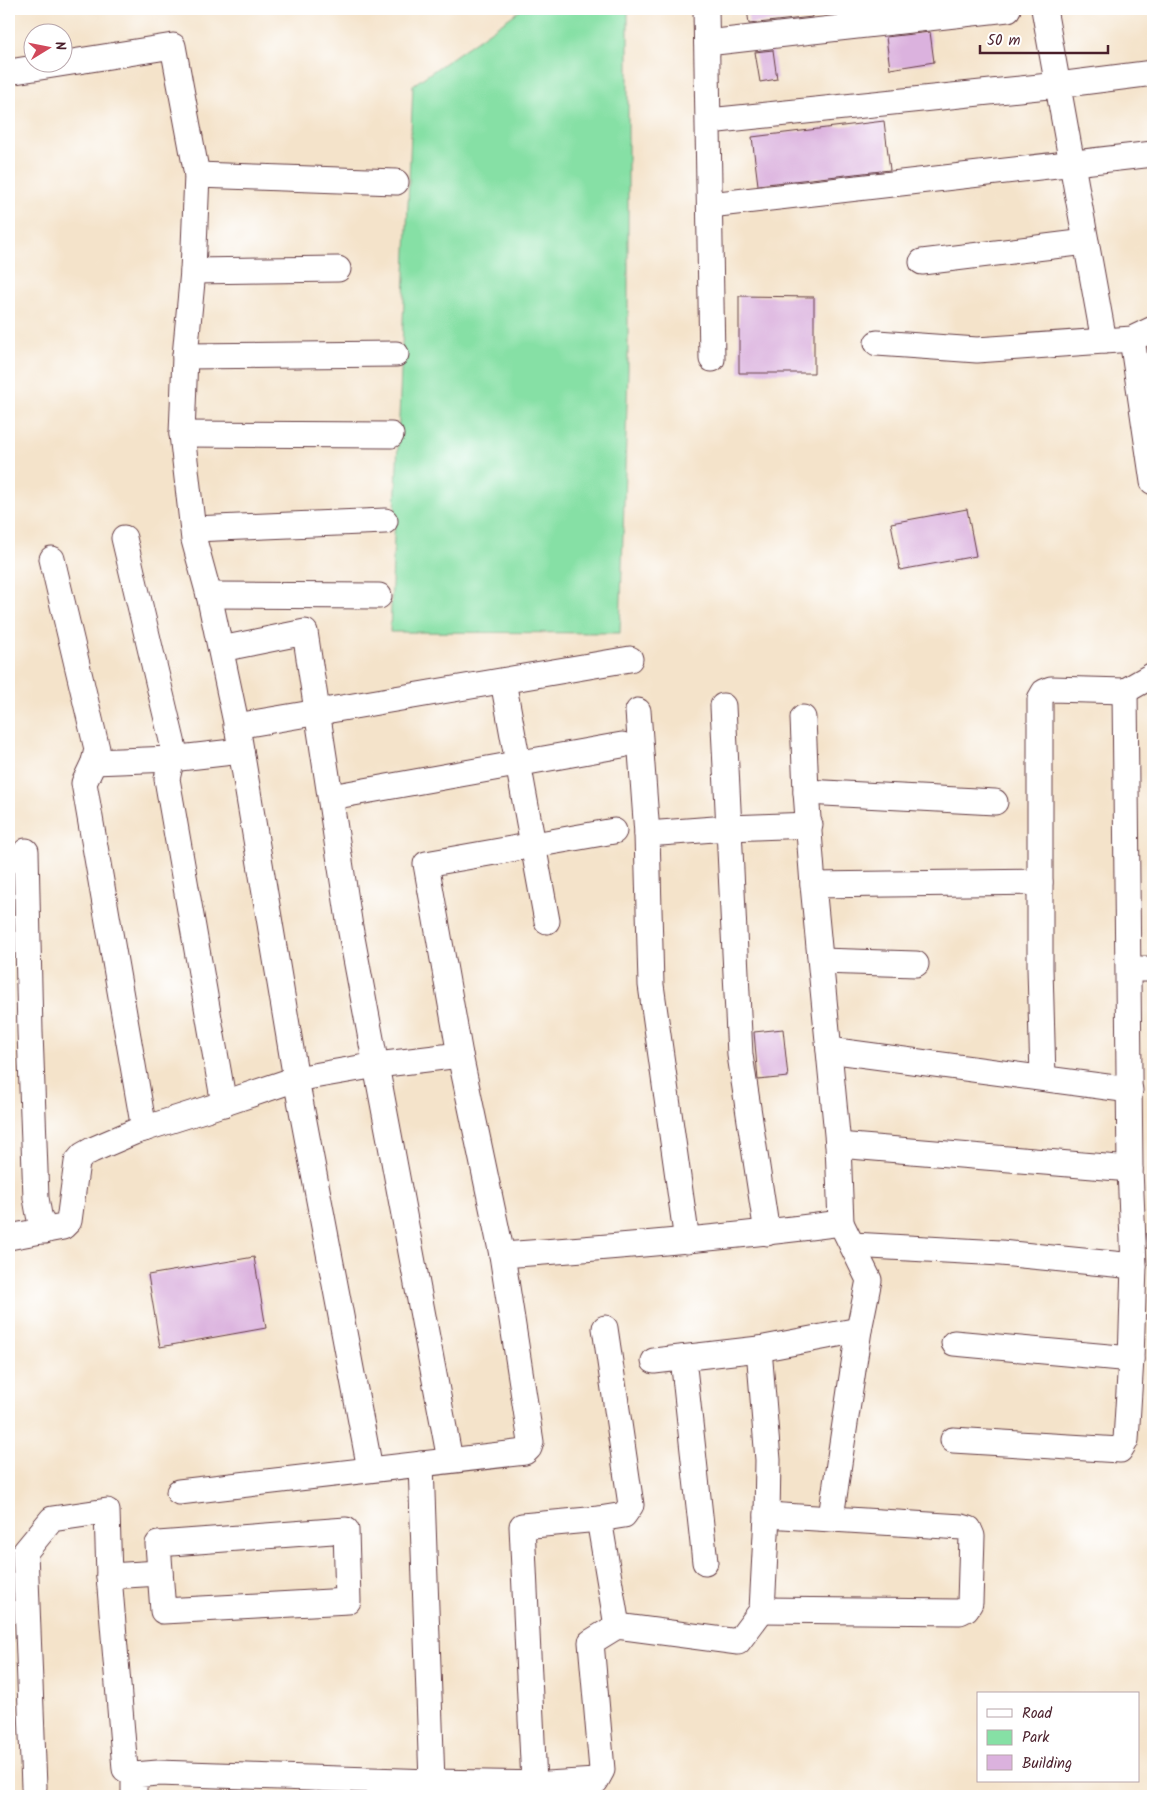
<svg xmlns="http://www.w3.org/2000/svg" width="1162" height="1805" viewBox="0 0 1162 1805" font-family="Kalam,sans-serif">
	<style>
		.green { fill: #86e0a5; stroke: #688068 }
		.building { fill: #dbb2de }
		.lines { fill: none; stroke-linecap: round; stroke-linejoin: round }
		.minor-casing { stroke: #643c43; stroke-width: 27 }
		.minor { stroke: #fff; stroke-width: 25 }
	</style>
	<rect width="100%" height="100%" fill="#fff"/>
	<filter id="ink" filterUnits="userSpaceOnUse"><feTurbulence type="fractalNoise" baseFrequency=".02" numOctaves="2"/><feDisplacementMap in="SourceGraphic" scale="10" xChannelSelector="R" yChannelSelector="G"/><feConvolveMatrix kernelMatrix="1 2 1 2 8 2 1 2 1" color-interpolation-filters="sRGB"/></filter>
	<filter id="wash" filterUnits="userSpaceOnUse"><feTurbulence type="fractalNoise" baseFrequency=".0096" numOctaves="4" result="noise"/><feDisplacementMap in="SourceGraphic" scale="20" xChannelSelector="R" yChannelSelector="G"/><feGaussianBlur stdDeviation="1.12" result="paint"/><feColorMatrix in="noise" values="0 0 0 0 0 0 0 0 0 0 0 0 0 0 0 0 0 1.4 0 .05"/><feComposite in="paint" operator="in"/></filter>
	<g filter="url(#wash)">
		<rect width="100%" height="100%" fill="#f4e3ca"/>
		<!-- green -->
		<polygon class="green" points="522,9 628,9 628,370 620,633 390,632 413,85"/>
		<g id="blocks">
			<!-- building -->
			<g class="building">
				<polygon points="747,9 811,9 812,17 749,24"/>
				<polygon points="930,32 934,62 890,69 886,37"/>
				<polygon points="773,50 777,79 760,82 755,52"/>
				<polygon points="884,121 890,170 758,185 752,137"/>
				<polygon points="739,296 814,297 814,373 739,373"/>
				<polygon points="967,509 976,556 900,570 891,523"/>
				<polygon points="783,1029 788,1077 758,1080 754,1032"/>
				<polygon points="254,1257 266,1328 160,1347 148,1275"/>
			</g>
		</g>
	</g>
	<g filter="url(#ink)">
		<use href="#blocks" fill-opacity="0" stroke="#643c43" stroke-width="1"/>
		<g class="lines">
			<!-- minor casing -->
			<g class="minor-casing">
				<g id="minor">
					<polyline points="706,9 712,359"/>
					<polyline points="1044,9 1104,341"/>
					<polyline points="707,43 1008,9"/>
					<polyline points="9,72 173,46 197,175 193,271 185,356 182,434 194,540 209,595 238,732 296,1079 370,1469"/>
					<polyline points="709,121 1058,85 1153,73"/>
					<polyline points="197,175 396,182"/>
					<polyline points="710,205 1153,154"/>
					<polyline points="922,262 1086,242"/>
					<polyline points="193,271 338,269"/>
					<polyline points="1132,339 1153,482"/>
					<polyline points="877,343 977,350 1132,339 1153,329"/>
					<polyline points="185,356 396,354"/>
					<polyline points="182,434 391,435"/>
					<polyline points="193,529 385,521"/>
					<polyline points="124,538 174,749 167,779 224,1104"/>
					<polyline points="52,559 97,749 94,762 84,783 144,1129"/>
					<polyline points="209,595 379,596"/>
					<polyline points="221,649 305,632 350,927 450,1460"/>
					<polyline points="503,681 547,921"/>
					<polyline points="723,706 740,1055 767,1233"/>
					<polyline points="638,711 647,834 651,985 687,1241"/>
					<polyline points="803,718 806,792 813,885 838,1145 841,1223"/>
					<polyline points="236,726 630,659"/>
					<polyline points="94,762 171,759 241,751"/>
					<polyline points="806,792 995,802"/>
					<polyline points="331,797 622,745"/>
					<path d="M614 831 426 864 460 1055 502 1255C615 1247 728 1238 841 1223L869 1280 859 1330 831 1517"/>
					<polyline points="647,834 728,828 810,825"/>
					<polyline points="26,851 30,1032 36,1198 39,1215 45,1231"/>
					<polyline points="813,885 1040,882"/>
					<polyline points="821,961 916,964"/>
					<polyline points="1129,969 1153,969"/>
					<polyline points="829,1050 1130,1090"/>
					<polyline points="1043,1078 1040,968 1040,699 1044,692 1051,689 1125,691 1153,675"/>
					<polyline points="838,1145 1130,1169"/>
					<polyline points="9,1237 63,1227 69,1221 77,1162 83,1155 92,1150 134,1132 213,1107 296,1079 377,1065 460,1055"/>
					<polyline points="852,1245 1001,1253 1134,1266"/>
					<polyline points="605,1328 631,1505 624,1515 599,1519 617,1626"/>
					<polyline points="954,1343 1131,1359"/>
					<polyline points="683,1358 705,1562"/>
					<polyline points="654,1361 759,1349 859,1330"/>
					<polyline points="953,1440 1120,1450 1126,1440 1131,1359 1134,1266 1130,1169 1125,691"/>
					<polyline points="421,1464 432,1782"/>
					<polyline points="179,1492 525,1452 529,1448 531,1442 502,1255"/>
					<polygon points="346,1530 348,1601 163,1611 158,1544"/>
					<polyline points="109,1576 160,1573"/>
					<polyline points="762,1610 960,1612 966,1609 970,1603 972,1536 969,1529 962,1527 767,1515"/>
					<polyline points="534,1783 522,1526 599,1519"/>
					<polyline points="34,1787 25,1552 52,1519 107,1511 109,1576 125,1769 134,1775"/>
					<polyline points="134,1796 134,1775 158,1773 432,1782 547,1784 596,1781 602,1770 591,1642 617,1626 738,1642 762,1610 767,1515 768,1460 759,1349"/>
				</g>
			</g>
			<!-- minor -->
			<use href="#minor" class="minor"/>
		</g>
	</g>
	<!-- margin -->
	<rect width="1162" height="1805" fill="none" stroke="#fff" stroke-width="30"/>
	<!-- legend -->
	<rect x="977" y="1692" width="162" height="90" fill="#ffffff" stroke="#b7a5aa"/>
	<rect x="987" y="1709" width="25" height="8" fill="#ffffff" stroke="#b7a5aa"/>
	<text x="1022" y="1718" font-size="15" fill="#4a1f2b">Road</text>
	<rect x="987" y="1730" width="25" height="15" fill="#86e0a5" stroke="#b7a5aa"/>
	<text x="1022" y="1742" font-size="15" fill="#4a1f2b">Park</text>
	<rect x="987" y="1755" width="25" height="15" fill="#dbb2de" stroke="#b7a5aa"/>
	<text x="1022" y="1768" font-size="15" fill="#4a1f2b">Building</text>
	<!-- north arrow -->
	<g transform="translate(48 48) rotate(80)"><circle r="24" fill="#ffffff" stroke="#b7a5aa"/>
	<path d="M0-4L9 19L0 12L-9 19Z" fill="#d1495b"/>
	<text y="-8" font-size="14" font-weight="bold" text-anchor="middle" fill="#4a1f2b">N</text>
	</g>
	<!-- scale -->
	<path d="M980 45v8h128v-8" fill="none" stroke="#4a1f2b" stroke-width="2.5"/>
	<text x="987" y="45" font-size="15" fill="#4a1f2b" stroke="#ffffff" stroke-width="4" paint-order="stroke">50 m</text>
</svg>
